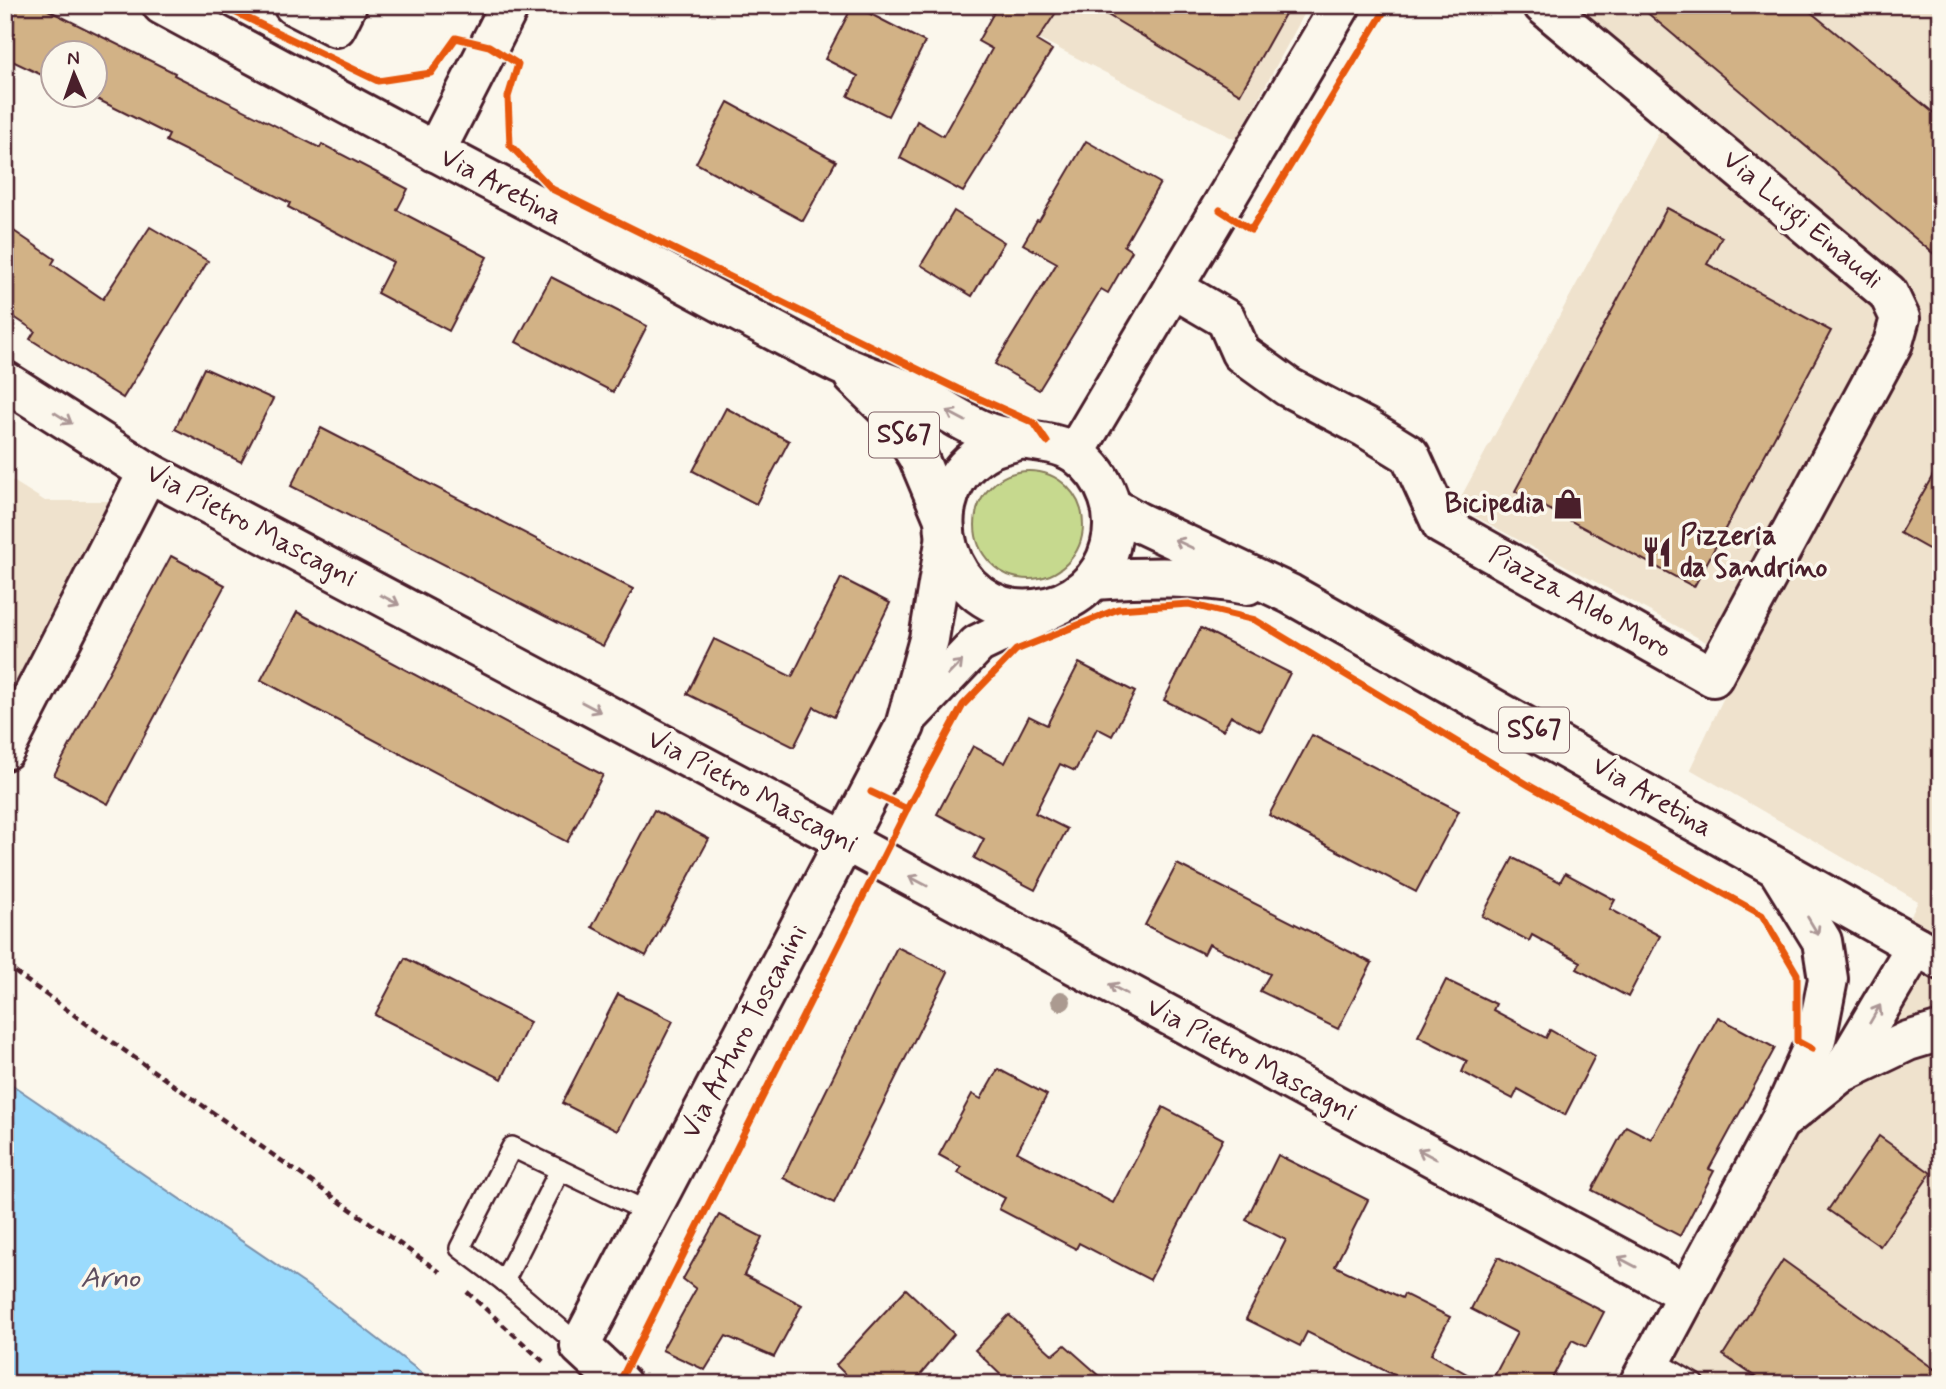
<svg xmlns="http://www.w3.org/2000/svg" width="1946" height="1389" viewBox="0 0 1946 1389" font-family="Mynerve,sans-serif">
	<style>
		.built { fill: #efe2cd }
		.green { fill: #c6d98e; stroke: #887c5c; stroke-width: 2 }
		.water { fill: #9bdbfd; stroke: #7b90a9; stroke-width: 2 }
		.building { fill: #d2b286; stroke: #4a1f2b; stroke-width: 2 }
		.lines { fill: none; stroke-linecap: round; stroke-linejoin: round }
		.lane-casing { stroke: #4a1f2b; stroke-width: 24 }
		.street-casing { stroke: #4a1f2b; stroke-width: 44 }
		.primary-casing { stroke: #4a1f2b; stroke-width: 44 }
		.path { stroke: #4a1f2b; stroke-width: 4.5; stroke-dasharray: 7 5; stroke-linecap: butt }
		.lane { stroke: #fbf7ec; stroke-width: 19 }
		.street { stroke: #fbf7ec; stroke-width: 38 }
		.primary { stroke: #fbf7ec; stroke-width: 38 }
		.cycleway-casing { stroke: #fbf7ec; stroke-width: 11 }
		.cycleway { stroke: #e8590c; stroke-width: 7 }
		.tree { fill: #ab9a90 }
		.oneway { stroke: #ab9695 }
		.labels { text-anchor: middle; dominant-baseline: central; stroke-width: 7; stroke-linejoin: round; paint-order: stroke }
		.shield { fill: #fbf7ec; stroke: #7f6065; stroke-width: 2 }
		.shield-label { font-size: 26px; font-weight: bold; fill: #4a1f2b }
		.street-label { font-size: 28px; fill: #4a1f2b; stroke: #fbf7ec }
		.poi-label { font-size: 28px; font-weight: bold; fill: #4a1f2b; stroke: #fbf7ec; text-anchor: end }
		.water-label { font-size: 30px; font-style: italic; fill: #5e4e60; stroke: #fbf7ec }
	</style>
	<rect width="100%" height="100%" fill="#fbf7ec"/>
	<filter id="ink" filterUnits="userSpaceOnUse"><feTurbulence type="fractalNoise" baseFrequency=".0143" numOctaves="2"/><feDisplacementMap in="SourceGraphic" scale="14" xChannelSelector="R" yChannelSelector="G"/><feConvolveMatrix kernelMatrix="1 2 1 2 8 2 1 2 1" color-interpolation-filters="sRGB"/></filter>
	<g filter="url(#ink)">
		<!-- built -->
		<g class="built">
			<polygon points="974,5 1309,5 1236,140"/>
			<polygon points="1575,5 1941,5 1941,1384 1658,1384 1888,966 1918,901 1690,769 1741,661 1456,506 1677,99"/>
			<polygon points="5,476 45,501 115,501 5,700"/>
		</g>
		<!-- green -->
		<circle class="green" cx="1029" cy="525" r="54"/>
		<!-- water -->
		<polygon class="water" points="5,1080 321,1295 436,1384 5,1384"/>
		<!-- building -->
		<g class="building">
			<polygon points="5,5 38,5 175,73 174,75 320,148 322,144 408,189 397,210 487,257 449,331 377,293 393,262 288,207 290,203 166,141 169,135 87,94 94,94 94,52 52,52 52,80 8,59 9,57 5,55"/>
			<polygon points="853,5 925,42 888,116 848,96 858,76 825,59"/>
			<polygon points="998,5 1061,5 1037,41 1052,50 963,192 900,158 917,121 943,136 992,49 978,41"/>
			<polygon points="1091,5 1290,5 1240,94"/>
			<polygon points="1638,5 1802,5 1941,119 1941,260"/>
			<polygon points="728,102 836,161 803,221 696,163"/>
			<polygon points="1086,141 1160,183 1124,246 1132,251 1108,293 1101,289 1039,390 995,364 1057,263 1023,244 1037,220 1039,221"/>
			<polygon points="1667,208 1722,237 1707,264 1831,331 1694,587 1515,491"/>
			<polygon points="954,211 1004,242 972,296 921,265"/>
			<polygon points="5,225 55,259 52,264 103,299 150,227 208,261 123,398 30,339 35,331 5,311"/>
			<polygon points="551,277 647,326 613,392 516,342"/>
			<polygon points="204,368 273,399 241,462 175,429"/>
			<polygon points="726,408 789,441 756,504 693,471"/>
			<polygon points="321,428 633,589 603,646 291,486"/>
			<polygon points="1941,461 1941,556 1900,533"/>
			<polygon points="171,556 225,585 108,804 54,775"/>
			<polygon points="841,578 890,603 834,717 814,707 794,747 687,694 714,639 792,677"/>
			<polygon points="297,612 603,775 567,842 261,680"/>
			<polygon points="1201,628 1290,673 1261,731 1231,716 1223,730 1164,700"/>
			<polygon points="1079,663 1135,692 1112,736 1097,728 1075,771 1060,764 1035,813 1067,829 1035,890 974,858 984,839 937,814 973,746 1005,763 1029,716 1047,725"/>
			<polygon points="1312,735 1459,811 1416,892 1269,815"/>
			<polygon points="654,810 709,839 646,956 592,927"/>
			<polygon points="1513,858 1560,882 1565,873 1615,900 1610,909 1660,936 1628,997 1577,969 1581,962 1532,935 1529,941 1482,916"/>
			<polygon points="1177,864 1372,963 1338,1029 1260,991 1270,974 1209,944 1204,954 1145,925"/>
			<polygon points="897,947 948,972 834,1203 783,1178"/>
			<polygon points="405,958 530,1022 502,1079 375,1015"/>
			<polygon points="1446,980 1496,1004 1493,1010 1546,1038 1550,1030 1595,1056 1565,1115 1518,1089 1513,1099 1462,1072 1467,1061 1418,1036"/>
			<polygon points="618,994 673,1021 617,1131 562,1103"/>
			<polygon points="1718,1017 1775,1048 1709,1169 1714,1171 1680,1236 1592,1190 1626,1126 1651,1139"/>
			<polygon points="998,1069 1047,1095 1017,1152 1113,1203 1163,1107 1223,1139 1150,1280 1079,1243 1076,1249 999,1209 1005,1198 958,1173 961,1167 939,1155 972,1094 981,1099"/>
			<polygon points="1879,1136 1931,1173 1880,1246 1828,1210"/>
			<polygon points="1278,1155 1368,1200 1335,1266 1402,1298 1404,1294 1450,1317 1431,1354 1485,1384 1412,1384 1307,1332 1300,1346 1246,1319 1286,1240 1246,1220"/>
			<polygon points="719,1215 762,1237 744,1275 802,1305 774,1357 726,1336 705,1370 662,1350 696,1289 683,1279"/>
			<polygon points="1498,1257 1604,1312 1586,1347 1572,1340 1549,1384 1490,1384 1517,1333 1471,1309"/>
			<polygon points="1783,1260 1941,1374 1941,1384 1766,1384 1723,1355"/>
			<polygon points="906,1289 954,1334 913,1384 855,1384 836,1365"/>
			<polygon points="1009,1315 1053,1355 1065,1345 1109,1384 1010,1384 975,1350"/>
		</g>
		<g class="lines">
			<!-- lane casing -->
			<g class="lane-casing">
				<g id="lane">
					<polyline points="504,1281 560,1170"/>
					<polyline points="580,1346 504,1281 460,1248 512,1147 650,1213"/>
					<polyline points="1652,1359 1694,1384"/>
				</g>
			</g>
			<!-- street casing -->
			<g class="street-casing">
				<g id="street">
					<polyline points="293,5 336,27 347,5"/>
					<polyline points="435,152 510,5"/>
					<polyline points="1173,288 1226,319 1241,353 1288,387 1366,428 1410,455 1442,525 1713,677 1893,343 1900,318 1888,293 1543,5"/>
					<polyline points="5,381 148,472 845,841 1687,1294"/>
					<polyline points="1075,453 1341,5"/>
					<polyline points="912,713 978,644 1061,604"/>
					<polyline points="5,750 148,472"/>
					<polyline points="1841,1073 1916,946"/>
					<polyline points="1785,1118 1841,1073 1908,1041 1941,1031"/>
					<polyline points="621,1384 580,1346 905,726 929,639 945,542"/>
					<polyline points="1639,1384 1780,1121 1816,1040 1828,979 1822,941 1777,868"/>
				</g>
			</g>
			<!-- primary casing -->
			<g class="primary-casing">
				<g id="primary">
					<path d="M162 5C321 91 480 176 640 259 706 294 772 331 839 364 864 376 891 383 916 394 941 406 963 424 989 433 1016 442 1053 438 1076 454 1141 502 1116 601 1035 609 947 619 907 492 990 449 998 445 1010 443 1019 440"/>
					<polyline points="854,377 891,413 918,457 944,519"/>
					<polyline points="1112,507 1138,522 1290,594 1941,960"/>
					<path d="M1094 580C1145 577 1196 575 1247 585"/>
				</g>
			</g>
			<!-- path -->
			<g class="path">
				<polyline points="5,965 88,1025 440,1272"/>
				<polyline points="467,1292 546,1364"/>
			</g>
			<!-- lane -->
			<use href="#lane" class="lane"/>
			<!-- street -->
			<use href="#street" class="street"/>
			<!-- primary -->
			<use href="#primary" class="primary"/>
			<!-- cycleway casing -->
			<g class="cycleway-casing">
				<g id="cycleway">
					<polyline points="220,5 378,81 431,73 456,38 489,46 518,64 508,97 510,145 552,189 958,389 1034,423 1047,442"/>
					<polyline points="1220,210 1251,230 1388,5"/>
					<polyline points="871,792 907,809 963,705 1016,650 1118,609 1189,604 1255,620 1530,786 1762,915 1797,974 1797,1041 1812,1049"/>
					<polyline points="619,1383 907,809"/>
				</g>
			</g>
			<!-- cycleway -->
			<use href="#cycleway" class="cycleway"/>
		</g>
		<!-- trees -->
		<circle class="tree" cx="1061" cy="1001" r="10"/>
		<!-- one-way arrows -->
		<defs><path id="oneway-shaft" d="M-6 0H5M1.5-3L5.5 0L1.5 3" fill="none" stroke-width="1.6" stroke-linecap="round" stroke-linejoin="round" transform="scale(1.75)"/></defs>
		<g class="oneway">
			<use href="#oneway-shaft" transform="translate(956 416) rotate(-152)"/>
			<use href="#oneway-shaft" transform="translate(63 418) rotate(32)"/>
			<use href="#oneway-shaft" transform="translate(1184 544) rotate(-155)"/>
			<use href="#oneway-shaft" transform="translate(390 600) rotate(28)"/>
			<use href="#oneway-shaft" transform="translate(955 668) rotate(-46)"/>
			<use href="#oneway-shaft" transform="translate(591 707) rotate(28)"/>
			<use href="#oneway-shaft" transform="translate(918 881) rotate(-152)"/>
			<use href="#oneway-shaft" transform="translate(1813 926) rotate(59)"/>
			<use href="#oneway-shaft" transform="translate(1118 989) rotate(-152)"/>
			<use href="#oneway-shaft" transform="translate(1875 1014) rotate(-60)"/>
			<use href="#oneway-shaft" transform="translate(1427 1154) rotate(-152)"/>
			<use href="#oneway-shaft" transform="translate(1627 1262) rotate(-152)"/>
		</g>
	</g>
	<!-- icons -->
	<defs>
		<g id="shop-bare" transform="scale(2.415)"><path d="M-5-2.5h2.3a2.7 3.5 0 0 1 5.4 0H5L5.5 6h-11ZM-1.5-2.5h3a1.5 2.3 0 0 0-3 0Z" fill="#4a1f2b" stroke="#fbf7ec" stroke-width="2.5" paint-order="stroke"/></g>
		<g id="restaurant-bare" transform="scale(2.415)"><path d="M-5-6h1v4h1v-4h1v4h1v-4h1v5L-1.5 .5V6h-2V.5L-5-1ZM5-6V6H3V1.5H1.5Q1.5-4 5-6Z" fill="#4a1f2b" stroke="#fbf7ec" stroke-width="2.5" paint-order="stroke"/></g>
	</defs>
	<g fill-rule="evenodd">
		<use href="#shop-bare" x="1568" y="504"/>
		<use href="#restaurant-bare" x="1657" y="552"/>
	</g>
	<g class="labels">
		<!-- shield labels -->
		<g class="shield">
			<rect x="869" y="412.5" width="70" height="45" rx="5"/>
			<rect x="1499" y="707.5" width="70" height="45" rx="5"/>
		</g>
		<g class="shield-label">
			<text x="904" y="435">SS67</text>
			<text x="1534" y="730">SS67</text>
		</g>
		<!-- street labels -->
		<g class="street-label">
			<text transform="translate(501 187) rotate(28)">Via Aretina</text>
			<text transform="translate(1802 220) rotate(40)">Via Luigi Einaudi</text>
			<text transform="translate(251 526) rotate(28)">Via Pietro Mascagni</text>
			<text transform="translate(1580 602) rotate(29)">Piazza Aldo Moro</text>
			<text transform="translate(752 792) rotate(28)">Via Pietro Mascagni</text>
			<text transform="translate(1652 797) rotate(30)">Via Aretina</text>
			<text transform="translate(745 1032) rotate(-62)">Via Arturo Toscanini</text>
			<text transform="translate(1251 1060) rotate(28)">Via Pietro Mascagni</text>
		</g>
		<!-- poi labels -->
		<g class="poi-label">
			<text x="1545" y="504">Bicipedia</text>
			<text x="1680" y="536" text-anchor="start">Pizzeria<tspan x="1680" dy="32">da Sandrino</tspan></text>
		</g>
		<!-- water labels -->
		<g class="water-label">
			<text x="110" y="1278">Arno</text>
		</g>
	</g>
	<!-- margin -->
	<rect width="1946" height="1389" fill="none" stroke="#fbf7ec" stroke-width="28"/>
	<rect x="14" y="14" width="1918" height="1361" fill="none" stroke="#4a1f2b" stroke-width="2.5" filter="url(#ink)"/>
	<!-- north arrow -->
	<g transform="translate(74 74) rotate(358)"><circle r="33" fill="#fbf7ec" stroke="#b4a19f" stroke-width="2"/>
	<path d="M0-5L12 26L0 18L-12 26Z" fill="#4a1f2b"/>
	<text y="-10" font-size="19" font-weight="bold" text-anchor="middle" fill="#4a1f2b">N</text>
	</g>
</svg>
